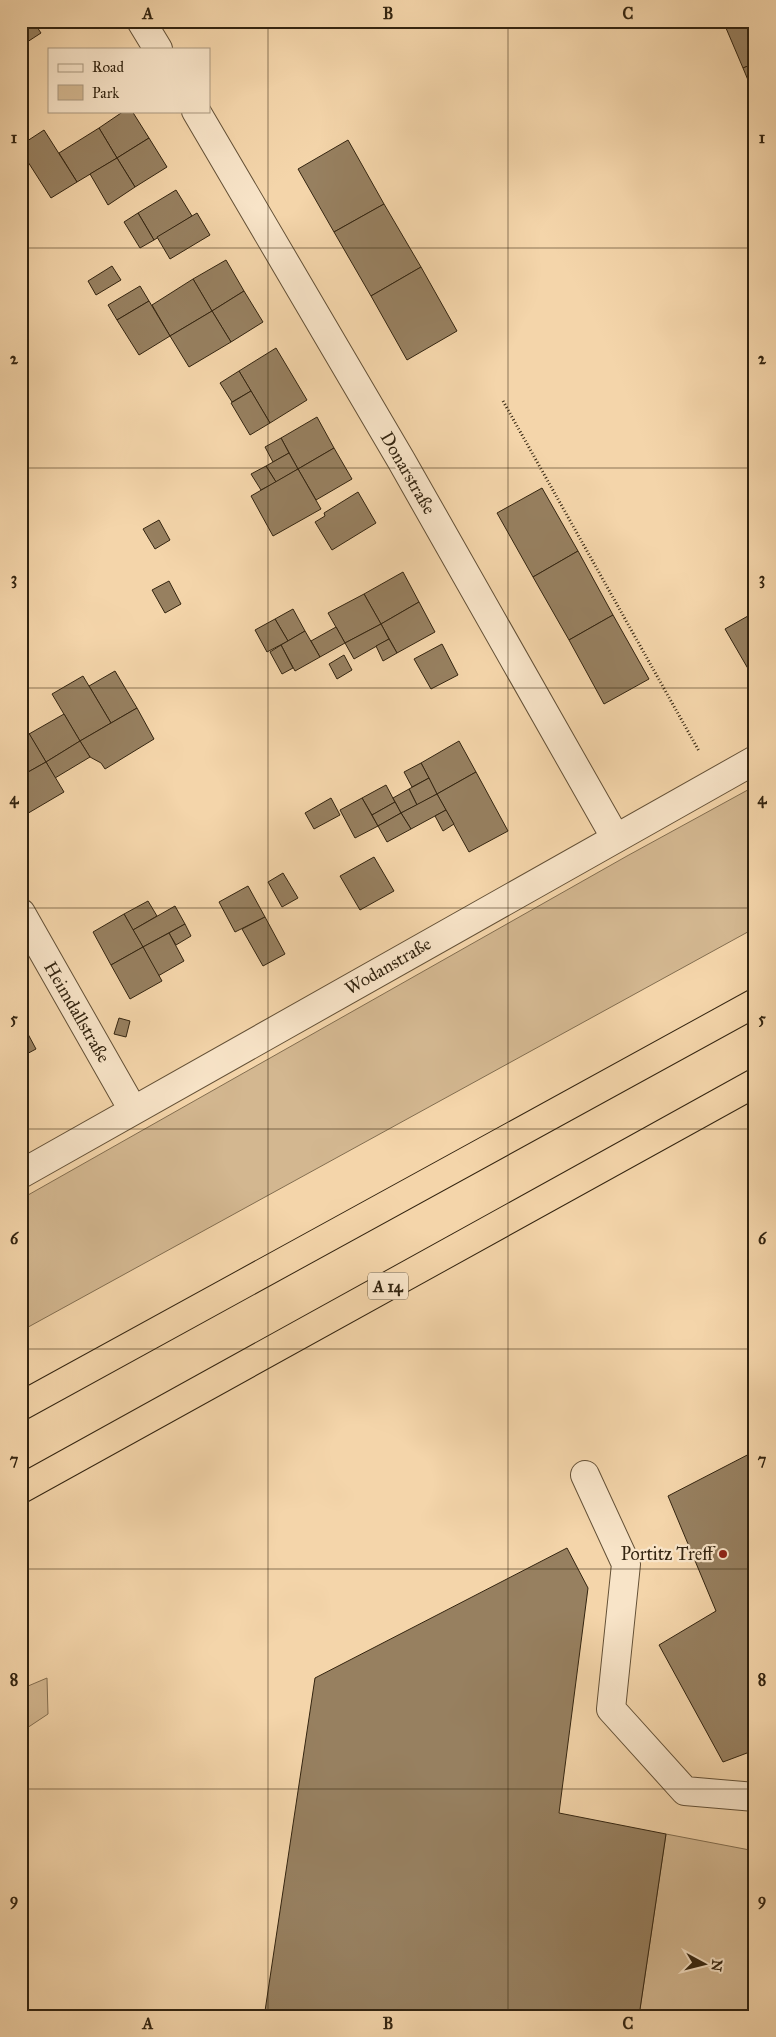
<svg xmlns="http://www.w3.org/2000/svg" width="776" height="2037" viewBox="0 0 776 2037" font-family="'IM FELL Great Primer',serif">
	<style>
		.green { fill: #d3b790; stroke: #836e50 }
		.building { fill: #978060; stroke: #332410 }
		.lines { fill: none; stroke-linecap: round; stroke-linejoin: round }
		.minor-casing { stroke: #635036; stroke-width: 30 }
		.highway-casing { stroke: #332410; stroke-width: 30 }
		.path { stroke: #332410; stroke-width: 3; stroke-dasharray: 1 2.5; stroke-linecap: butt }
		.minor { stroke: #f8e4c8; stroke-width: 28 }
		.highway { stroke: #f4d5aa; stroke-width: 28 }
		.grid { fill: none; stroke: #332410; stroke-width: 1; stroke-opacity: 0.55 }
		.poi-dot { fill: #8f2418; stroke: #f8e4c8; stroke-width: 2 }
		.labels { text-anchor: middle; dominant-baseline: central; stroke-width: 4.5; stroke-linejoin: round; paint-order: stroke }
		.shield { fill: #f8e4c8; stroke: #6e5e47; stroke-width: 1 }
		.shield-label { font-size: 16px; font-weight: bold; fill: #332410 }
		.street-label { font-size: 18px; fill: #332410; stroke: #f8e4c8 }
		.poi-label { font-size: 18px; fill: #332410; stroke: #f8e4c8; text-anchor: end }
		.neatline { fill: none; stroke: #332410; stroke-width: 2 }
		.grid-label { font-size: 16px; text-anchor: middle; font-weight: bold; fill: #332410 }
	</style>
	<rect width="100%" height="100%" fill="#f4d5aa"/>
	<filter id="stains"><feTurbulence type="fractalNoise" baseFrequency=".004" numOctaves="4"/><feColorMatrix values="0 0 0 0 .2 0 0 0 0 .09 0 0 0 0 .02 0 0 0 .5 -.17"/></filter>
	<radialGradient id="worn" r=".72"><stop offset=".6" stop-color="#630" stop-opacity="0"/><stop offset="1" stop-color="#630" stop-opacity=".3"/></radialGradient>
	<!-- green -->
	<g class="green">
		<polygon points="755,786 755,928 21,1331 21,1199 627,856"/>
		<polygon points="47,1678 48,1714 21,1732 21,1689"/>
		<polygon points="666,1834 755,1851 755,2016 639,2016"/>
	</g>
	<!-- building -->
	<g class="building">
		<polygon points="21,21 33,21 41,33 21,46"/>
		<polygon points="723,21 755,21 755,63 743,68"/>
		<polygon points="755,63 755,97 743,68"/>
		<polygon points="124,111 132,111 149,138 117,158 99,128"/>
		<polygon points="99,128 117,158 77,182 59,153"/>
		<polygon points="44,130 77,182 51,198 21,151 21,145"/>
		<polygon points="149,138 167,167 135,187 117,158"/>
		<polygon points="348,140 384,204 334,232 298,169"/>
		<polygon points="117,158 135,187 108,205 90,174"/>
		<polygon points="176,190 192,216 154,240 138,213"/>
		<polygon points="384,204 421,267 371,296 334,232"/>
		<polygon points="138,213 154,240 140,248 124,222"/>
		<polygon points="197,213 210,235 170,259 157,237"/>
		<polygon points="226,260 244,291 212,311 193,279"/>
		<polygon points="112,266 121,280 96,295 88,281"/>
		<polygon points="421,267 457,331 407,360 371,296"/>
		<polygon points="193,279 212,311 170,336 152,305"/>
		<polygon points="140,286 149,301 117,320 108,305"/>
		<polygon points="244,291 263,322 231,342 212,311"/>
		<polygon points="149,301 170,336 139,355 117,320"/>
		<polygon points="212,311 231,342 189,367 170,336"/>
		<polygon points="276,348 307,400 270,423 239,371"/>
		<polygon points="239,371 251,391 232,402 220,383"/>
		<polygon points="251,391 270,423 250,435 231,403"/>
		<polygon points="317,417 334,448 298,469 281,438"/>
		<polygon points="281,438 289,453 273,462 265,447"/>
		<polygon points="334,448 352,479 316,500 298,469"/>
		<polygon points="289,453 298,469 276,482 266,466"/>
		<polygon points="266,466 276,482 261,490 251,474"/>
		<polygon points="298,469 321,509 273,536 251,496"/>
		<polygon points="542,488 578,551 533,577 497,513"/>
		<polygon points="358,492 376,523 332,550 315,522 325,516 324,513"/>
		<polygon points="159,520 170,540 155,549 143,529"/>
		<polygon points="578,551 613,615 569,640 533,577"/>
		<polygon points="403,572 419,602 381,624 364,594"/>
		<polygon points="169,581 181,604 165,613 152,590"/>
		<polygon points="364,594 381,624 345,643 328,613"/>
		<polygon points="419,602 435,632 397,653 381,624"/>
		<polygon points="293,609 305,631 288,641 275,619"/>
		<polygon points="755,612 755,678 754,679 725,629"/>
		<polygon points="613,615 649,679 604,704 569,640"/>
		<polygon points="275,619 288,641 267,652 255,630"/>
		<polygon points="381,624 389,639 354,659 345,643"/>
		<polygon points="336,627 345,643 320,657 311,641"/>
		<polygon points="305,631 320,657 295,671 281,645"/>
		<polygon points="389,639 397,653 383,661 376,646"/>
		<polygon points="442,644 458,675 431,689 414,659"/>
		<polygon points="281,645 293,668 282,674 270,652"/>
		<polygon points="344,655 352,670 337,679 329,664"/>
		<polygon points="115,671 137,708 111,723 89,686"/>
		<polygon points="83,676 111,723 80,741 52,694"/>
		<polygon points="137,708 154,739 105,769 101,763 90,757 80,741"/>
		<polygon points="64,714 80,741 46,762 29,734"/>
		<polygon points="27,730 46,762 21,776 21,734"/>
		<polygon points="80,741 90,757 55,778 46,762"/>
		<polygon points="459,741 476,772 437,794 421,763"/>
		<polygon points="46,762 64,792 25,815 21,807 21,776"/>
		<polygon points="421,763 429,778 412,787 404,772"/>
		<polygon points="476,772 508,831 469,852 437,794"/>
		<polygon points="429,778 437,794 417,805 409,789"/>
		<polygon points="386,785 395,802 372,815 362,798"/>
		<polygon points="409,789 417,805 401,813 393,798"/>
		<polygon points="437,794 446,810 411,829 401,813"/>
		<polygon points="331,798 340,815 314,829 305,813"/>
		<polygon points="362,798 378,826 355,838 340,810"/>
		<polygon points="395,802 401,813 378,826 372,815"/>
		<polygon points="446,810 454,824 443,831 435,816"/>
		<polygon points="401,813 411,829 387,842 378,826"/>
		<polygon points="374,857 394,891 360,910 340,876"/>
		<polygon points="283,873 298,898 282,907 268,882"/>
		<polygon points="248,886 265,917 235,932 219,902"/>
		<polygon points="148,901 157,916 133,930 124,914"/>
		<polygon points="175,906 185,924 143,947 133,930"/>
		<polygon points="124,914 143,947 111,965 93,932"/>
		<polygon points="265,917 285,954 263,966 242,929"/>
		<polygon points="185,924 191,936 176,945 169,933"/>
		<polygon points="169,933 184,961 158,976 143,947"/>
		<polygon points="143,947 162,981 130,999 111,965"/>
		<polygon points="119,1018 130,1021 126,1037 114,1034"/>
		<polygon points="21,1021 36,1049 21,1057"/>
		<polygon points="755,1451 755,1750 723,1762 659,1645 716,1611 668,1496"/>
		<polygon points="567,1548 588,1588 559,1813 666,1834 639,2016 300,2016 265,2011 315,1678"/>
	</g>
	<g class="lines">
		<!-- minor casing -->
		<g class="minor-casing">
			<g id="minor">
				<polyline points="141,21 158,49"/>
				<polyline points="196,111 401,460 615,837"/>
				<polyline points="21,913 133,1110"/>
				<polyline points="21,1174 755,760"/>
				<polyline points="585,1475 626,1564 611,1709 685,1791 755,1797"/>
			</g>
		</g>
		<!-- highway casing -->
		<g class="highway-casing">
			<g id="highway">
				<polyline points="21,1406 755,1003"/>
				<polyline points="21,1489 755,1083"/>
			</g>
		</g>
		<!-- path -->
		<polyline class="path" points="503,401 699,751"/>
		<!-- minor -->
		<use href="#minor" class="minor"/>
		<!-- highway -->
		<use href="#highway" class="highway"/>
	</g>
	<!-- grid -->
	<path class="grid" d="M268 21V2016M508 21V2016M21 248H755M21 468H755M21 688H755M21 908H755M21 1129H755M21 1349H755M21 1569H755M21 1789H755"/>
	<!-- markers -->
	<circle class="poi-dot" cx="723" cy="1554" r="5"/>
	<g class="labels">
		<!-- shield labels -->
		<rect class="shield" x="368" y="1272.5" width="40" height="27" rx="4"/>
		<g class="shield-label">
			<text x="388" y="1286">A 14</text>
		</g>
		<!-- street labels -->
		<g class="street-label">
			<text transform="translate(408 473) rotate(60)">Donarstraße</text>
			<text transform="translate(388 966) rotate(-30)">Wodanstraße</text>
			<text transform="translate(77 1012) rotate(60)">Heimdallstraße</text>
		</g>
		<!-- poi labels -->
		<g class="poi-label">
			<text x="713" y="1554">Portitz Treff</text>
		</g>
	</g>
	<!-- margin -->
	<rect width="776" height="2037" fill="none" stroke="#f4d5aa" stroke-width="55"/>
	<!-- legend -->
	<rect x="48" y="48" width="162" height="65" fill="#f8e4c8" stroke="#a9977e"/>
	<rect x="58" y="64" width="25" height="8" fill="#f8e4c8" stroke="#a9977e"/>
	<text x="92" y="72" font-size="15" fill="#332410">Road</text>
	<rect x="58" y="85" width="25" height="15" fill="#d3b790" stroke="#a9977e"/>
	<text x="92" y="98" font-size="15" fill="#332410">Park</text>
	<!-- north arrow -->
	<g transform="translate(704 1964) rotate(97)" stroke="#f8e4c8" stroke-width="4" paint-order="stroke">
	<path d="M0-4L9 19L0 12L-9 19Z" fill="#332410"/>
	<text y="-8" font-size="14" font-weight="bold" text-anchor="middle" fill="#332410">N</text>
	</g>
	<rect x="28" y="28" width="720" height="1982" class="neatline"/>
	<g class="grid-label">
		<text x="148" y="19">A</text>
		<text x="388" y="19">B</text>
		<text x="628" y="19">C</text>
		<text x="14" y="143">1</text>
		<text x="762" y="143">1</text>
		<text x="14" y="364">2</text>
		<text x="762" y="364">2</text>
		<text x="14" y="584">3</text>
		<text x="762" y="584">3</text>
		<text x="14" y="804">4</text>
		<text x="762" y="804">4</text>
		<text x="14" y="1024">5</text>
		<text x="762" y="1024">5</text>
		<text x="14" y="1244">6</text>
		<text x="762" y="1244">6</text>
		<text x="14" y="1465">7</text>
		<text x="762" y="1465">7</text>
		<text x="14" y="1685">8</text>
		<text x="762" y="1685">8</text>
		<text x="14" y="1905">9</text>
		<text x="762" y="1905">9</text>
		<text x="148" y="2029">A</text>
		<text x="388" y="2029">B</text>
		<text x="628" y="2029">C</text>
	</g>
	<rect width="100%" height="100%" filter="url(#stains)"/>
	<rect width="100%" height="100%" fill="url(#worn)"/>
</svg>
